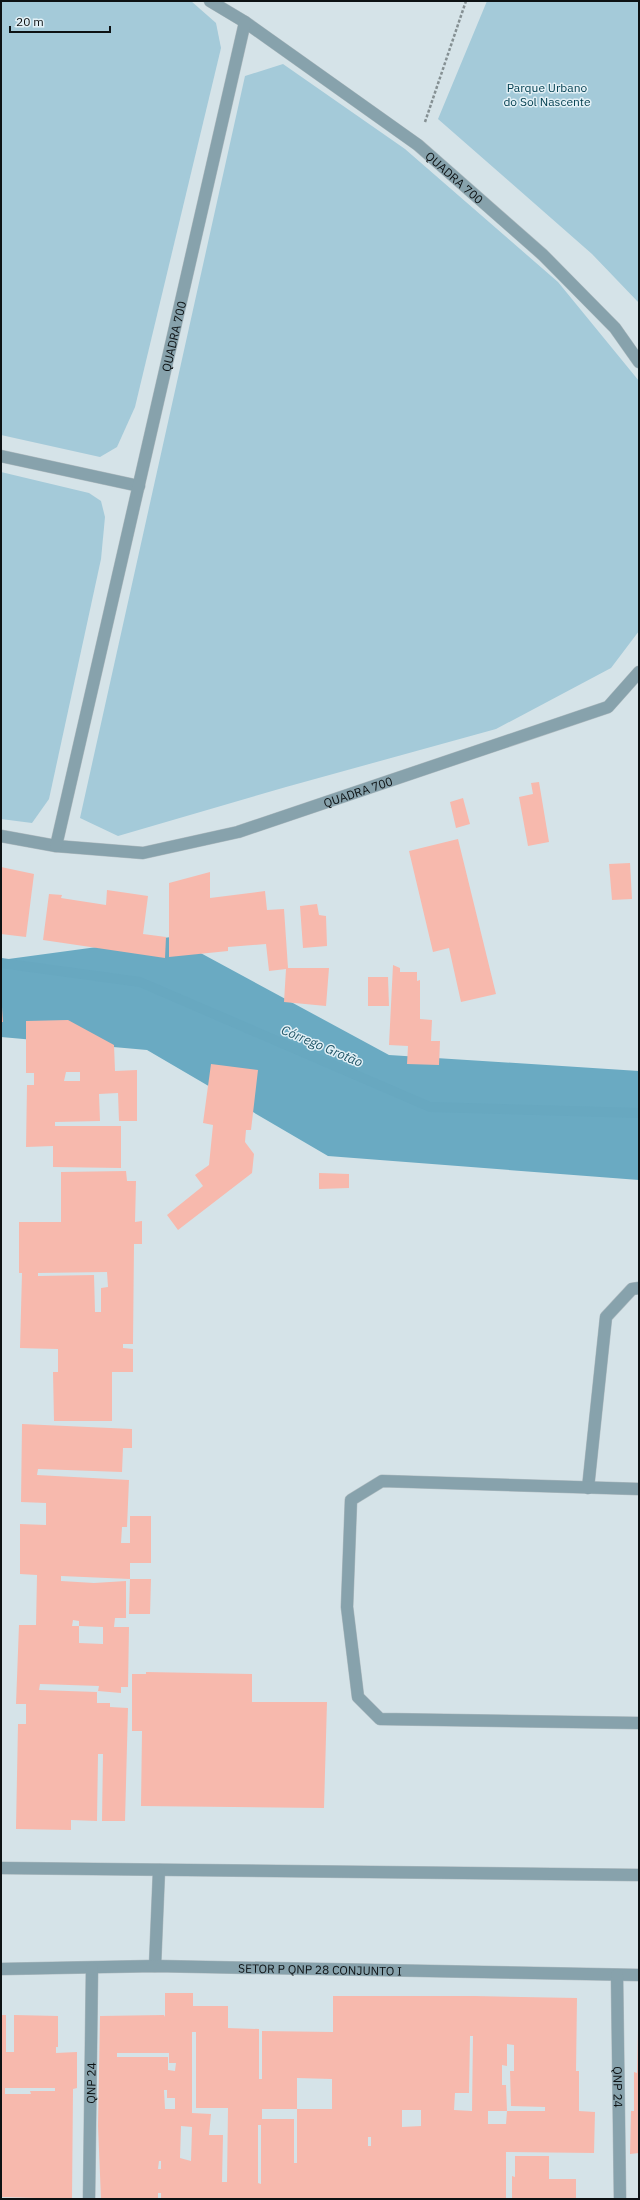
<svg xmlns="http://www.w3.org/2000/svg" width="640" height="2200" viewBox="0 0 640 2200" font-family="'IBM Plex Sans',sans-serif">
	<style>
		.green { fill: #a4cad9 }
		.forest { fill: #6aaac2 }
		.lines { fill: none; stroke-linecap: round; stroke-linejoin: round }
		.stream { stroke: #68a8c0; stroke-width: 10 }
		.building { fill: #f7b9ad; fill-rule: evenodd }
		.minor-casing { stroke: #b1bdc2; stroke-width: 13 }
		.path { stroke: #859093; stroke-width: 2.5; stroke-dasharray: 3 2; stroke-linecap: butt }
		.minor { stroke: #87a2ac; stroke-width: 12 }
		.labels { text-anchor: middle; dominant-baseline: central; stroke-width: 3; stroke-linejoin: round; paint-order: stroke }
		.park-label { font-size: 12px; fill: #044051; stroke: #e2f0f6 }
		.street-label { font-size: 12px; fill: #0d1214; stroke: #e2f0f6 }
		.water-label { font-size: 13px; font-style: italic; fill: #215668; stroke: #e2f0f6 }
	</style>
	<rect width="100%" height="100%" fill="#d5e3e8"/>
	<!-- green -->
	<g class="green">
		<polygon points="1,1 191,1 216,23 221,48 135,407 117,447 100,457 1,435"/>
		<polygon points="487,1 639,1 639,303 592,254 438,119"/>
		<polygon points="283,64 405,149 558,282 639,381 639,631 611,668 496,729 286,787 118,836 80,818 245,76"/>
		<polygon points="1,472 89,493 101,501 105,517 101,559 49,799 32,823 1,819"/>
	</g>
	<!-- forest -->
	<polygon class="forest" points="171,937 389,1055 639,1071 639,1180 328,1156 147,1050 1,1037 1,960"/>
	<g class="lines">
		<!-- stream -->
		<polyline class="stream" points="1,963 140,982 430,1107 639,1113"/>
	</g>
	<!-- building -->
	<g class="building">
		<polygon points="539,782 549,842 528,846 519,797 533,794 531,783"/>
		<polygon points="463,798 470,824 456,828 450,802"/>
		<polygon points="458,839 496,994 461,1002 449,948 433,952 409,851"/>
		<polygon points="630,863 632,899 612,900 609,864"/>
		<polygon points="1,867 34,874 26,937 1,934"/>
		<polygon points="210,872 210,898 265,891 267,910 284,909 288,968 329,968 326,1006 284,1002 286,969 269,971 266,944 228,947 228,951 169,957 169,883"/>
		<polygon points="107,890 148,896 143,934 166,937 165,958 43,940 49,894 62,895 61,898 106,905"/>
		<polygon points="317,904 319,915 326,916 327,946 303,948 300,906"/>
		<polygon points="393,965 400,968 400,972 417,972 417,981 420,980 420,1019 432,1020 431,1041 440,1041 439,1065 407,1064 408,1046 389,1045"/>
		<polygon points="368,977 388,977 389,1006 368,1006"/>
		<polygon points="1,992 3,1022 1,1022"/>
		<path d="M68 1020 114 1045 115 1071 137 1070V1121H119L118 1093 99 1094 100 1121 55 1122V1126H121V1168L53 1167V1146L26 1147 27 1085H34V1073H26V1021ZM66 1072H80V1081H64Z"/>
		<polygon points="211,1064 258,1070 251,1130 246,1130 245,1142 254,1154 252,1173 178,1230 167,1215 203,1186 195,1175 209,1165 213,1125 203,1123"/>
		<path d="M126 1171 127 1181H136L135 1222 142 1221V1244H134L133 1344H123V1348L133 1349V1372H112V1421H54L53 1372H58V1349L20 1348 22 1273H19V1222H61V1172ZM107 1272 108 1287 101 1288V1312H95L94 1275 38 1276V1273Z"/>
		<polygon points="319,1173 349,1174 349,1188 319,1189"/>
		<path d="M22 1424 132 1429V1448H123L122 1472 38 1469 37 1475 129 1480 127 1527H122L121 1543H130V1516H151V1563H130V1579L61 1576V1581L94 1583 126 1581V1618H115L114 1627H129L128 1687H121V1693L98 1691 99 1686 40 1684 39 1690 97 1692V1703H110V1707L128 1708 125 1821H102L103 1754H98L97 1821 71 1820V1830L16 1829V1827L18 1724H26V1704H16L19 1625H36L37 1575 20 1574V1524L46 1525V1503L21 1502ZM73 1620 79 1621V1626H72ZM79 1626 103 1627V1644L79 1643Z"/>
		<polygon points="130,1579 151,1579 150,1614 129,1614"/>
		<polygon points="146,1672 252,1674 252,1702 327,1702 324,1808 141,1806 142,1731 132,1731 132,1674 146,1674"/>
		<path d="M165 1993H193V2006H228V2028L259 2029V2079H262V2031L333 2032V1996H474L577 1998 576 2071H579V2111L595 2112 594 2153 506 2152V2199H191L161 2198V2193H158V2199H101L98 2126 100 2016 164 2015 165 2017ZM192 2032H196V2108H228L227 2182H222L223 2135H209L211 2114 192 2113ZM470 2036H473L472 2111 454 2110 455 2093H469ZM507 2044 514 2045V2071H510L511 2106 545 2107V2111H507L506 2124H488V2111H507L506 2085H502V2065L507 2066ZM117 2053H169V2063H176L175 2071 168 2070V2057H117ZM297 2078 332 2079V2109H297V2163H294V2119H262V2109H297ZM164 2090H167V2098H175V2109H165ZM402 2110H421V2126L402 2127ZM258 2125H261V2184L258 2183ZM181 2126 192 2127 191 2161 180 2158ZM368 2137H371V2146H368ZM159 2161H161V2169H158Z"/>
		<path d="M1 2015H6V2052H14V2015L58 2016V2047H56V2053L77 2052V2088L73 2089 72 2199 1 2197ZM5 2088H55V2091H30L31 2094H5Z"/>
		<polygon points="638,2030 639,2153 630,2154 631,2111 634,2111 634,2072 637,2073"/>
		<polygon points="515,2156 549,2156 549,2179 576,2179 576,2199 512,2199 512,2176 515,2177"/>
	</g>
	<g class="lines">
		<!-- minor casing -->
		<g class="minor-casing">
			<g id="minor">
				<path id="s1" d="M210 1 245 22 418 145 543 255 615 328 639 362"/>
				<polyline points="1,456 139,486"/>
				<path id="s2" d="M1 836 56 846 143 853 238 832 608 707 639 672"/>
				<path id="s3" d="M56 846C117 571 184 297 245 22"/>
				<polyline points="588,1488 606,1317 632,1289 639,1288"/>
				<polyline points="639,1489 382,1481 351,1500 347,1607 358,1697 380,1719 639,1723"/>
				<polyline points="1,1868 639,1875"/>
				<polyline points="155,1966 159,1870"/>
				<path id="s4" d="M1 1969 155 1966 639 1975"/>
				<path id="s5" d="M617 1975 620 2199"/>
				<path id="s6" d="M89 2199 92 1968"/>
			</g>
		</g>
		<!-- path -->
		<polyline class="path" points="425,122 466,1"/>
		<!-- minor -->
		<use href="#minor" class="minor"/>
	</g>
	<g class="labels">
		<!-- park labels -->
		<g class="park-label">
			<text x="547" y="87">Parque Urbano<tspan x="547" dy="14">do Sol Nascente</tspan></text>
		</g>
		<!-- street labels -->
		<g class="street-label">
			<text stroke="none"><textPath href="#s1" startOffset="302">QUADRA 700</textPath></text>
			<text stroke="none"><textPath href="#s3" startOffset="523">QUADRA 700</textPath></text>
			<text stroke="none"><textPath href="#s2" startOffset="367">QUADRA 700</textPath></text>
			<text stroke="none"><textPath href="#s4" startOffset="319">SETOR P QNP 28 CONJUNTO I</textPath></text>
			<text stroke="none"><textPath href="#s6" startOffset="116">QNP 24</textPath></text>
			<text stroke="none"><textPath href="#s5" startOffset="112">QNP 24</textPath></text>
		</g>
		<!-- water labels -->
		<g class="water-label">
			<text transform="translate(322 1046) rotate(23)">Córrego Grotão</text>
		</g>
	</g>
	<!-- border -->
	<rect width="640" height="2200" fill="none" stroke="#0d1214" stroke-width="4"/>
	<!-- scale -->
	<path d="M10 26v6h100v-6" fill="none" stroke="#0d1214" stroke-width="2"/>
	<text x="16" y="26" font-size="12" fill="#0d1214" stroke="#e2f0f6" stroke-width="3" paint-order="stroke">20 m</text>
</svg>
